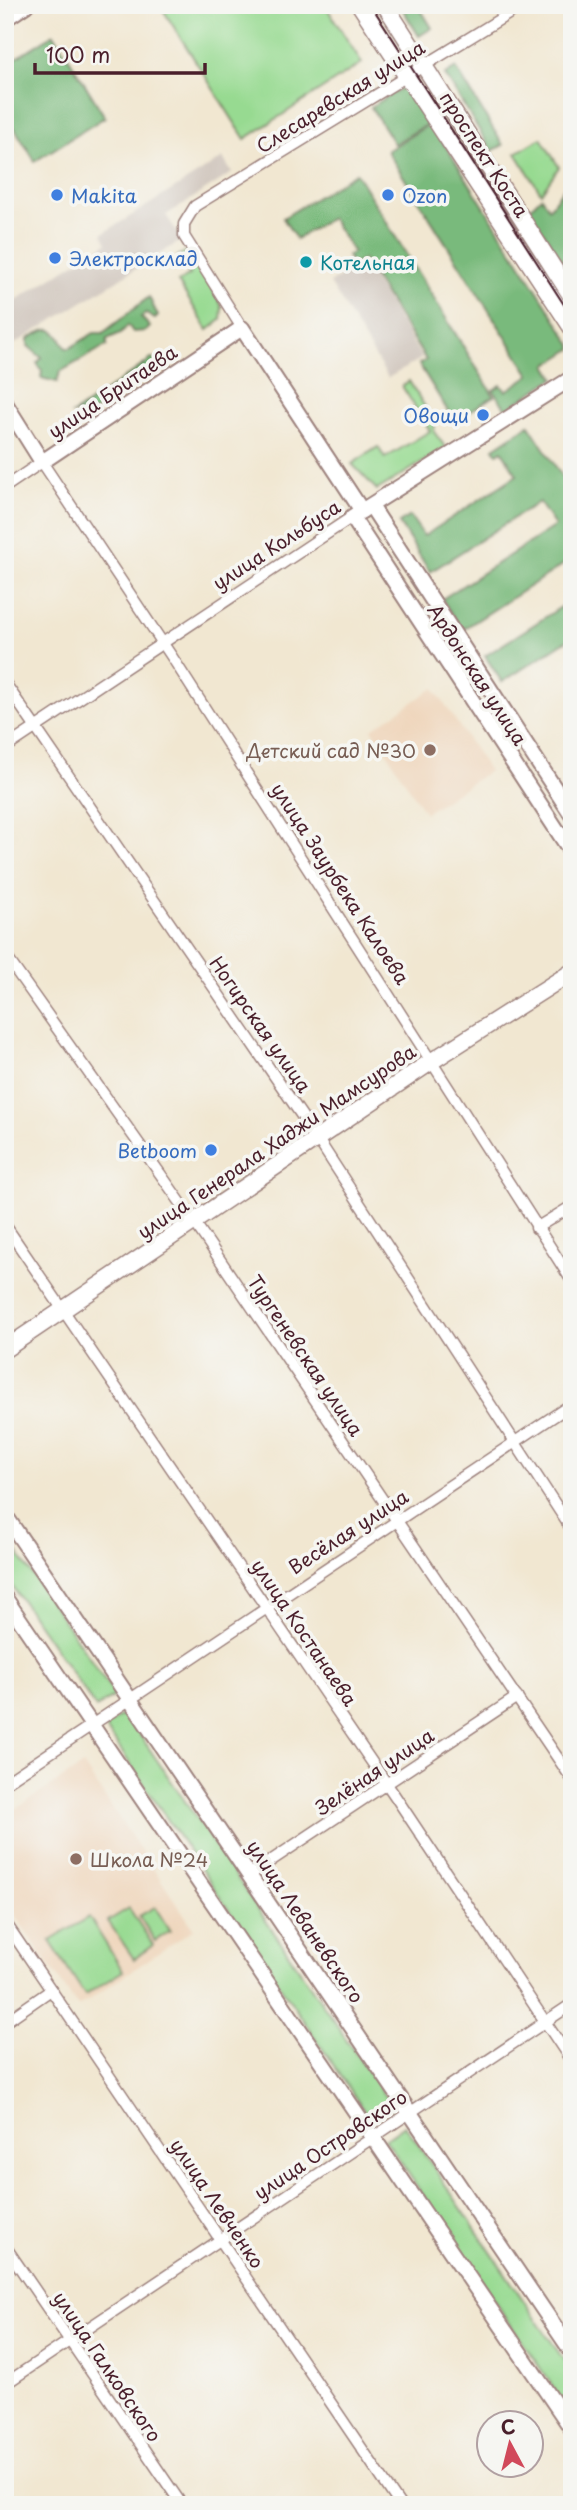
<svg xmlns="http://www.w3.org/2000/svg" width="577" height="2510" viewBox="0 0 577 2510" font-family="'Playpen Sans',sans-serif">
	<style>
		.built { fill: #efd6bc }
		.industrial { fill: #cdc2b9 }
		.green { fill: #97da91; stroke: #707c5e; stroke-width: 2 }
		.forest { fill: #79ba7b; stroke: #626c53; stroke-width: 2 }
		.lines { fill: none; stroke-linecap: round; stroke-linejoin: round }
		.street-casing { stroke: #9e837e; stroke-width: 13 }
		.secondary-casing { stroke: #9e837e; stroke-width: 18 }
		.primary-casing { stroke: #9e837e; stroke-width: 19 }
		.street { stroke: #fff; stroke-width: 10 }
		.secondary { stroke: #fff; stroke-width: 14 }
		.primary { stroke: #fff; stroke-width: 16 }
		.tram { stroke: #4a1f2b; stroke-width: 2 }
		.shop-dot { fill: #3f7fe0; stroke: #f6f6f2; stroke-width: 2.5 }
		.culture-dot { fill: #0f9aa8; stroke: #f6f6f2; stroke-width: 2.5 }
		.education-dot { fill: #8d6e63; stroke: #f6f6f2; stroke-width: 2.5 }
		.labels { text-anchor: middle; dominant-baseline: central; stroke-width: 7; stroke-linejoin: round; paint-order: stroke }
		.street-label { font-size: 19px; fill: #4a1f2b; stroke: #f6f6f2 }
		.shop-label { font-size: 19px; fill: #366cbe; stroke: #f6f6f2; text-anchor: start }
		.culture-label { font-size: 19px; fill: #0d838f; stroke: #f6f6f2; text-anchor: start }
		.education-label { font-size: 19px; fill: #785e54; stroke: #f6f6f2; text-anchor: end }
	</style>
	<rect width="100%" height="100%" fill="#f6f6f2"/>
	<filter id="ink" filterUnits="userSpaceOnUse"><feTurbulence type="fractalNoise" baseFrequency=".0143" numOctaves="2"/><feDisplacementMap in="SourceGraphic" scale="14" xChannelSelector="R" yChannelSelector="G"/><feConvolveMatrix kernelMatrix="1 2 1 2 8 2 1 2 1" color-interpolation-filters="sRGB"/></filter>
	<filter id="wash" filterUnits="userSpaceOnUse"><feTurbulence type="fractalNoise" baseFrequency=".00686" numOctaves="4" result="noise"/><feDisplacementMap in="SourceGraphic" scale="28" xChannelSelector="R" yChannelSelector="G"/><feGaussianBlur stdDeviation="1.57" result="paint"/><feColorMatrix in="noise" values="0 0 0 0 0 0 0 0 0 0 0 0 0 0 0 0 0 1.4 0 .05"/><feComposite in="paint" operator="in"/></filter>
	<g filter="url(#wash)">
		<rect width="100%" height="100%" fill="#f1e7d1"/>
		<!-- built -->
		<g class="built">
			<polygon points="434,688 489,771 425,813 372,729"/>
			<polygon points="83,1765 194,1929 78,2007 5,1901 5,1816"/>
		</g>
		<!-- industrial -->
		<g class="industrial">
			<polygon points="223,158 232,173 166,215 182,240 5,350 5,307 107,243 102,234"/>
			<polygon points="364,263 422,358 388,378 330,283"/>
		</g>
		<!-- green -->
		<g class="green">
			<polygon points="160,5 325,5 362,63 245,139"/>
			<polygon points="541,138 559,167 541,193 516,153"/>
			<polygon points="189,250 217,296 222,307 221,320 208,330 178,282 190,275 178,256"/>
			<polygon points="409,381 435,423 434,432 446,448 377,490 352,464 378,447 385,458 430,431 402,386"/>
			<polygon points="5,1535 115,1695 96,1708 5,1576"/>
			<polygon points="125,1713 393,2108 372,2122 105,1727"/>
			<polygon points="155,1907 170,1931 155,1941 139,1916"/>
			<polygon points="129,1908 153,1945 134,1959 108,1921"/>
			<polygon points="89,1917 123,1971 85,1995 50,1941"/>
			<polygon points="405,2125 572,2372 572,2415 385,2139"/>
		</g>
		<!-- forest -->
		<g class="forest">
			<polygon points="400,5 418,5 432,28 419,36"/>
			<polygon points="54,34 105,117 35,161 5,113 5,65"/>
			<polygon points="456,68 503,145 492,151 445,75"/>
			<polygon points="411,82 434,120 394,144 371,107"/>
			<polygon points="431,123 572,345 572,349 547,365 555,378 506,409 493,390 501,385 506,391 530,375 387,151"/>
			<polygon points="356,173 494,396 454,421 419,364 426,360 363,259 353,265 347,256 353,252 331,218 296,239 283,218"/>
			<polygon points="565,187 572,198 572,277 529,209 541,197 549,208"/>
			<path d="M149 297 158 316 155 319 146 314 141 317 150 327 146 331 133 332 128 325 121 333 107 339V345L60 372 57 382 41 378 42 371 37 363 42 358 28 346V339C49 326 54 325 66 348H70L94 333H103Z"/>
			<polygon points="153,358 160,370 91,413 73,414"/>
			<polygon points="529,425 572,492 572,559 462,630 442,599 555,526 539,502 430,572 399,523 410,516 424,536 517,475 502,451 497,453 494,448"/>
			<polygon points="572,600 572,637 502,682 485,656"/>
		</g>
	</g>
	<g filter="url(#ink)">
		<g class="lines">
			<!-- street casing -->
			<g class="street-casing">
				<g id="street">
					<polyline points="242,328 184,236 184,224 195,206 523,5"/>
					<polyline points="5,487 42,462 172,657 572,1281"/>
					<polyline points="5,683 317,1138 572,1530"/>
					<polyline points="5,748 352,517"/>
					<polyline points="5,955 193,1220 572,1779"/>
					<polyline points="5,1225 395,1796 572,2062"/>
					<polyline points="536,1228 572,1206"/>
					<polyline points="5,1783 572,1404"/>
					<polyline points="251,1874 517,1697"/>
					<polyline points="5,1922 400,2505"/>
					<polyline points="5,2022 51,1990"/>
					<polyline points="5,2246 182,2505"/>
					<polyline points="5,2384 572,2004"/>
				</g>
			</g>
			<!-- secondary casing -->
			<g class="secondary-casing">
				<g id="secondary">
					<polyline points="5,19 26,5"/>
					<polyline points="572,378 352,517 572,853"/>
					<polyline points="5,403 42,462 242,328 362,511"/>
					<polyline points="371,506 572,815"/>
					<polyline points="5,1515 572,2352"/>
					<polyline points="5,1598 572,2429"/>
				</g>
			</g>
			<!-- primary casing -->
			<g class="primary-casing">
				<g id="primary">
					<polyline points="360,5 572,328"/>
					<polyline points="385,5 572,297"/>
					<polyline points="5,1349 432,1061 572,972"/>
				</g>
			</g>
			<!-- street -->
			<use href="#street" class="street"/>
			<!-- secondary -->
			<use href="#secondary" class="secondary"/>
			<!-- primary -->
			<use href="#primary" class="primary"/>
			<!-- tram -->
			<polyline class="tram" points="371,5 572,317"/>
		</g>
	</g>
	<!-- markers -->
	<g class="shop-dot">
		<circle cx="57" cy="195" r="7"/>
		<circle cx="388" cy="195" r="7"/>
		<circle cx="55" cy="258" r="7"/>
		<circle cx="483" cy="415" r="7"/>
		<circle cx="211" cy="1150" r="7"/>
	</g>
	<circle class="culture-dot" cx="306" cy="262" r="7"/>
	<g class="education-dot">
		<circle cx="430" cy="750" r="7"/>
		<circle cx="76" cy="1859" r="7"/>
	</g>
	<g class="labels">
		<!-- street labels -->
		<g class="street-label">
			<text transform="translate(340 96) rotate(-32)">Слесаревская улица</text>
			<text transform="translate(485 154) rotate(57)">проспект Коста</text>
			<text transform="translate(112 391) rotate(-34)">улица Бритаева</text>
			<text transform="translate(276 544) rotate(-33)">улица Кольбуса</text>
			<text transform="translate(478 674) rotate(57)">Ардонская улица</text>
			<text transform="translate(341 883) rotate(57)">улица Заурбека Калоева</text>
			<text transform="translate(261 1024) rotate(55)">Ногирская улица</text>
			<text transform="translate(276 1141) rotate(-34)">улица Генерала Хаджи Мамсурова</text>
			<text transform="translate(306 1355) rotate(56)">Тургеневская улица</text>
			<text transform="translate(348 1531) rotate(-33)">Весёлая улица</text>
			<text transform="translate(305 1632) rotate(56)">улица Костанаева</text>
			<text transform="translate(374 1771) rotate(-34)">Зелёная улица</text>
			<text transform="translate(306 1921) rotate(56)">улица Леваневского</text>
			<text transform="translate(330 2144) rotate(-34)">улица Островского</text>
			<text transform="translate(218 2203) rotate(56)">улица Левченко</text>
			<text transform="translate(108 2366) rotate(56)">улица Галковского</text>
		</g>
		<!-- shop labels -->
		<g class="shop-label">
			<text x="71" y="195">Makita</text>
			<text x="402" y="195">Ozon</text>
			<text x="69" y="258">Электросклад</text>
			<text x="469" y="415" text-anchor="end">Овощи</text>
			<text x="197" y="1150" text-anchor="end">Betboom</text>
		</g>
		<!-- culture labels -->
		<g class="culture-label">
			<text x="320" y="262">Котельная</text>
		</g>
		<!-- education labels -->
		<g class="education-label">
			<text x="416" y="750">Детский сад №30</text>
			<text x="90" y="1859" text-anchor="start">Школа №24</text>
		</g>
	</g>
	<!-- margin -->
	<rect width="577" height="2510" fill="none" stroke="#f6f6f2" stroke-width="28"/>
	<!-- north arrow -->
	<g transform="translate(510 2444) rotate(353)"><circle r="33" fill="#f6f6f2" stroke="#b1a0a2" stroke-width="2"/>
	<path d="M0-5L12 26L0 18L-12 26Z" fill="#d1495b"/>
	<text y="-10" font-size="19" font-weight="bold" text-anchor="middle" fill="#4a1f2b">С</text>
	</g>
	<!-- scale -->
	<path d="M35 63v10h170v-10" fill="none" stroke="#4a1f2b" stroke-width="3.5"/>
	<text x="46" y="63" font-size="21" fill="#4a1f2b" stroke="#f6f6f2" stroke-width="5" paint-order="stroke">100 m</text>
</svg>
